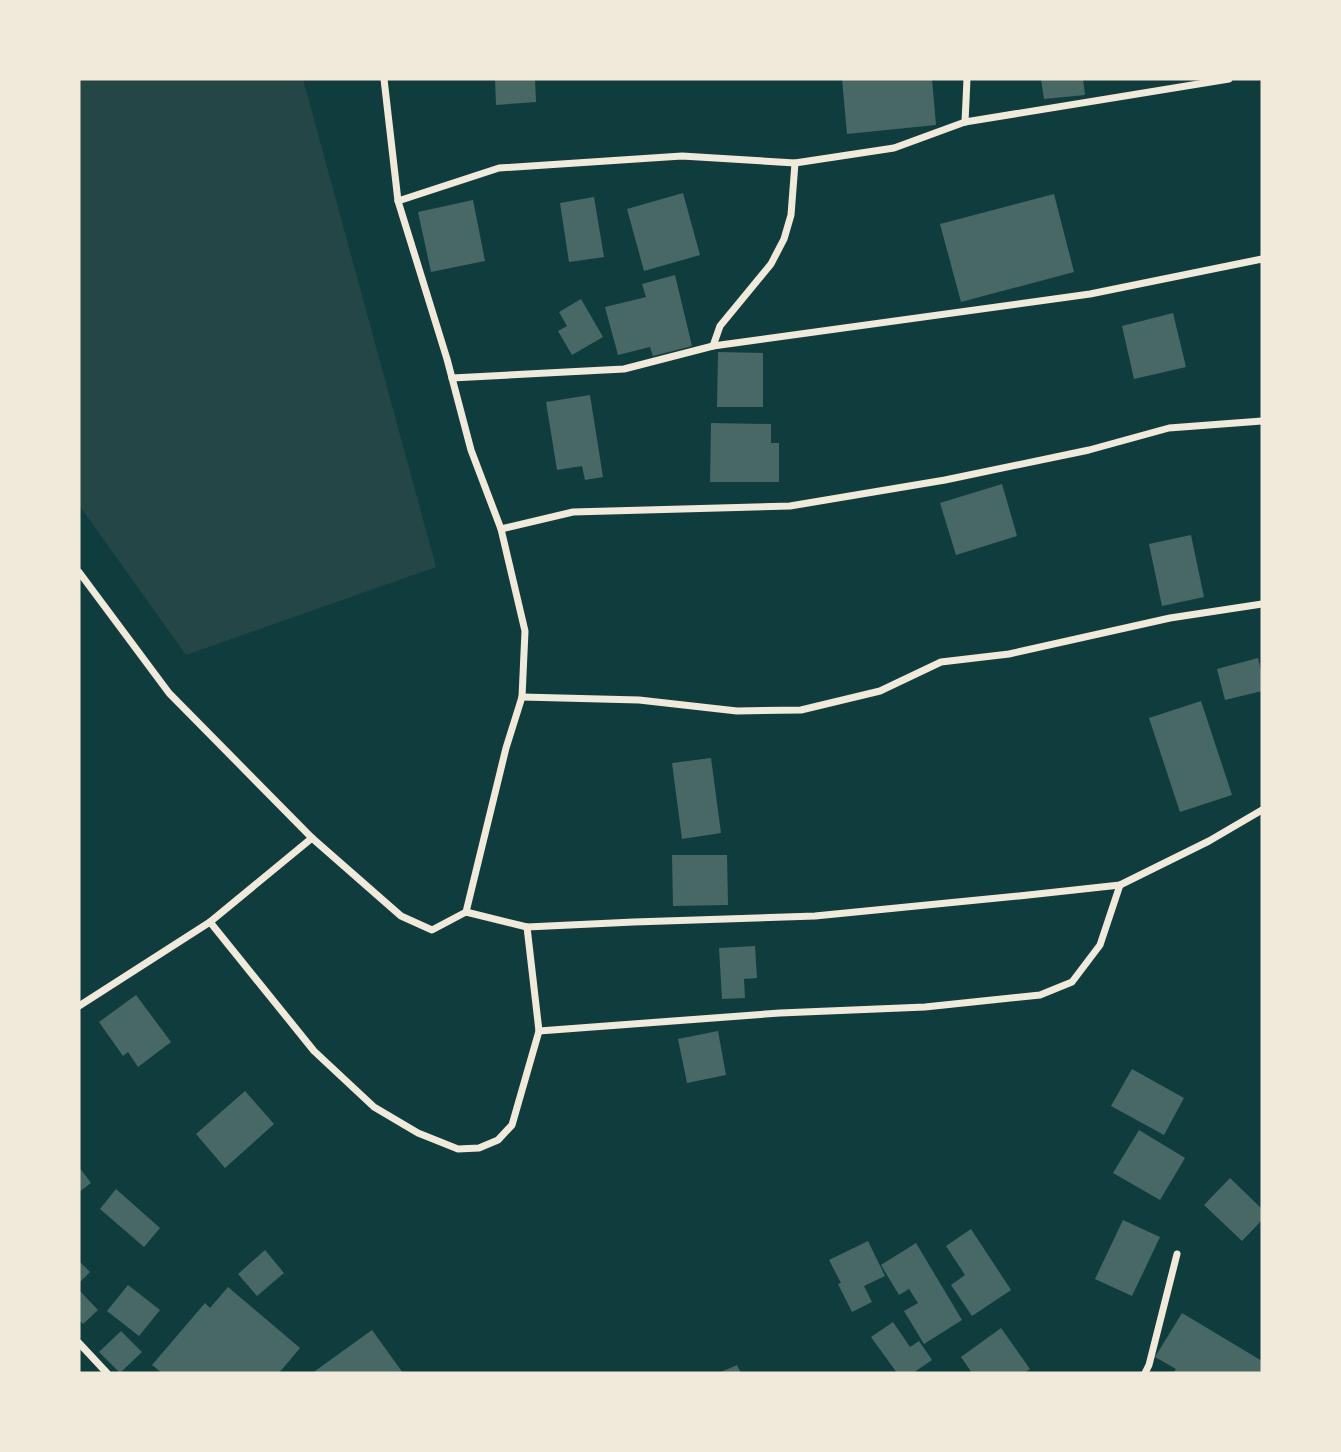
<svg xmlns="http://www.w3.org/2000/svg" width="1341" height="1452" viewBox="0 0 1341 1452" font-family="'PT Sans',sans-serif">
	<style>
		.green { fill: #244646 }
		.building { fill: #486865 }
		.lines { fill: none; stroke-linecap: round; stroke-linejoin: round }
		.minor { stroke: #f1e9da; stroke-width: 7 }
	</style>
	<rect width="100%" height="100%" fill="#0f3d3e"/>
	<!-- green -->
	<polygon class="green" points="79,79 303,79 436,567 186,655 79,505"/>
	<!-- building -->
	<g class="building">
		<polygon points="495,79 535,79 536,102 496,105"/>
		<polygon points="842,79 932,79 936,125 847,134"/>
		<polygon points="1041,79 1083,79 1085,95 1044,99"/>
		<polygon points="683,193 700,255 644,271 627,209"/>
		<polygon points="1054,194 1074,272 961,302 940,224"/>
		<polygon points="594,197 604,257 569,262 560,203"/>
		<polygon points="473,200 485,261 431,272 418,212"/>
		<polygon points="675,275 692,346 653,356 650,347 618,355 605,307 646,297 642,284"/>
		<polygon points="581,299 603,337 572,355 558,331 567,326 559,312"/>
		<polygon points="1173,313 1186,367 1134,379 1122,326"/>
		<polygon points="718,352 763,353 763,407 717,407"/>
		<polygon points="590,395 603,477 585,480 582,466 557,470 546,402"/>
		<polygon points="711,423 771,424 771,443 779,443 779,482 710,482"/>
		<polygon points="1002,484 1017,536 956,555 940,503"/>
		<polygon points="1191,535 1204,597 1162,606 1149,544"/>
		<polygon points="1258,658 1262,675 1262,691 1225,700 1217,669"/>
		<polygon points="1201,701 1232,795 1180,812 1149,718"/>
		<polygon points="711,758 721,833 682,839 672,763"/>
		<polygon points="672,855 727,855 728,905 673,906"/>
		<polygon points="755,946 757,978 744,979 745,998 722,999 719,948"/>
		<polygon points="136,995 171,1042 138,1067 128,1052 123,1056 99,1022"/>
		<polygon points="718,1031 726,1075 687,1083 678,1039"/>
		<polygon points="1132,1069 1184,1098 1164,1135 1111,1106"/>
		<polygon points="245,1091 274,1124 225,1168 196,1134"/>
		<polygon points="1139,1130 1185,1158 1160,1200 1113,1173"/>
		<polygon points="79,1167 91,1183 79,1192"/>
		<polygon points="1230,1178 1262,1209 1262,1220 1242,1241 1204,1205"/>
		<polygon points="116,1189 160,1228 144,1247 100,1209"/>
		<polygon points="1123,1220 1160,1237 1132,1296 1095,1279"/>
		<polygon points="971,1229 1011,1290 972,1316 951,1285 965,1275 946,1246"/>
		<polygon points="868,1241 885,1276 864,1286 872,1302 852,1312 838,1284 841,1283 829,1260"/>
		<polygon points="916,1243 962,1320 924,1344 904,1311 918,1303 909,1289 899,1295 881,1265"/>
		<polygon points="265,1250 284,1273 257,1296 238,1274"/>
		<polygon points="79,1261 90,1272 79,1283"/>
		<polygon points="128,1285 160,1310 139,1336 107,1311"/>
		<polygon points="228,1287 300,1348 279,1373 162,1373 152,1365 205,1303 210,1308"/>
		<polygon points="79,1290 98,1310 83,1324 79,1320"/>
		<polygon points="1182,1313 1262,1361 1262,1373 1173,1373 1176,1369 1155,1357"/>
		<polygon points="893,1322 910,1347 919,1341 932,1360 913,1373 897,1373 871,1337"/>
		<polygon points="1001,1328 1030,1369 1024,1373 972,1373 961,1357"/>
		<polygon points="372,1330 403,1373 316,1373 315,1371"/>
		<polygon points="121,1331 142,1352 120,1373 99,1352"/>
		<polygon points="737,1365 741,1373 719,1373"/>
	</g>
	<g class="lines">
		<!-- minor -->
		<g class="minor">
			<polyline points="384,79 398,201 447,359 471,450 501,529 525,631 522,697 506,748 466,912"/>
			<polyline points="965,122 967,79"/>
			<polyline points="398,201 499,168 682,156 795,163 894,148 965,122 1229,79"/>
			<polyline points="713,346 720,326 771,264 784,239 791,215 795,163"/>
			<polyline points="452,378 624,369 713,346 1090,294 1262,259"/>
			<polyline points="501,529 573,512 790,506 945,480 1089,450 1169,428 1262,421"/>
			<polyline points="79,572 169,693 312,838 401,916 432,930 466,912 527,927 634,922 815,916 1019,896 1120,885 1209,841 1262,810"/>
			<polyline points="522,697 639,700 737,711 801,710 880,691 941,662 1009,654 1170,618 1262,604"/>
			<polyline points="210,922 314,1051 374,1107 418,1133 458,1149 479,1148 498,1140 512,1125 539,1031 527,927"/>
			<polyline points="79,1006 210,922 312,838"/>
			<polyline points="539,1031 780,1013 925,1007 1040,995 1072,982 1100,945 1120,885"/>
			<polyline points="79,1343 107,1373"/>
			<polyline points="1145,1373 1149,1365 1177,1254"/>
		</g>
	</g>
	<!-- border -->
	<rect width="1341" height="1452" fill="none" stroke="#f1e9da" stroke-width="161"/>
</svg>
